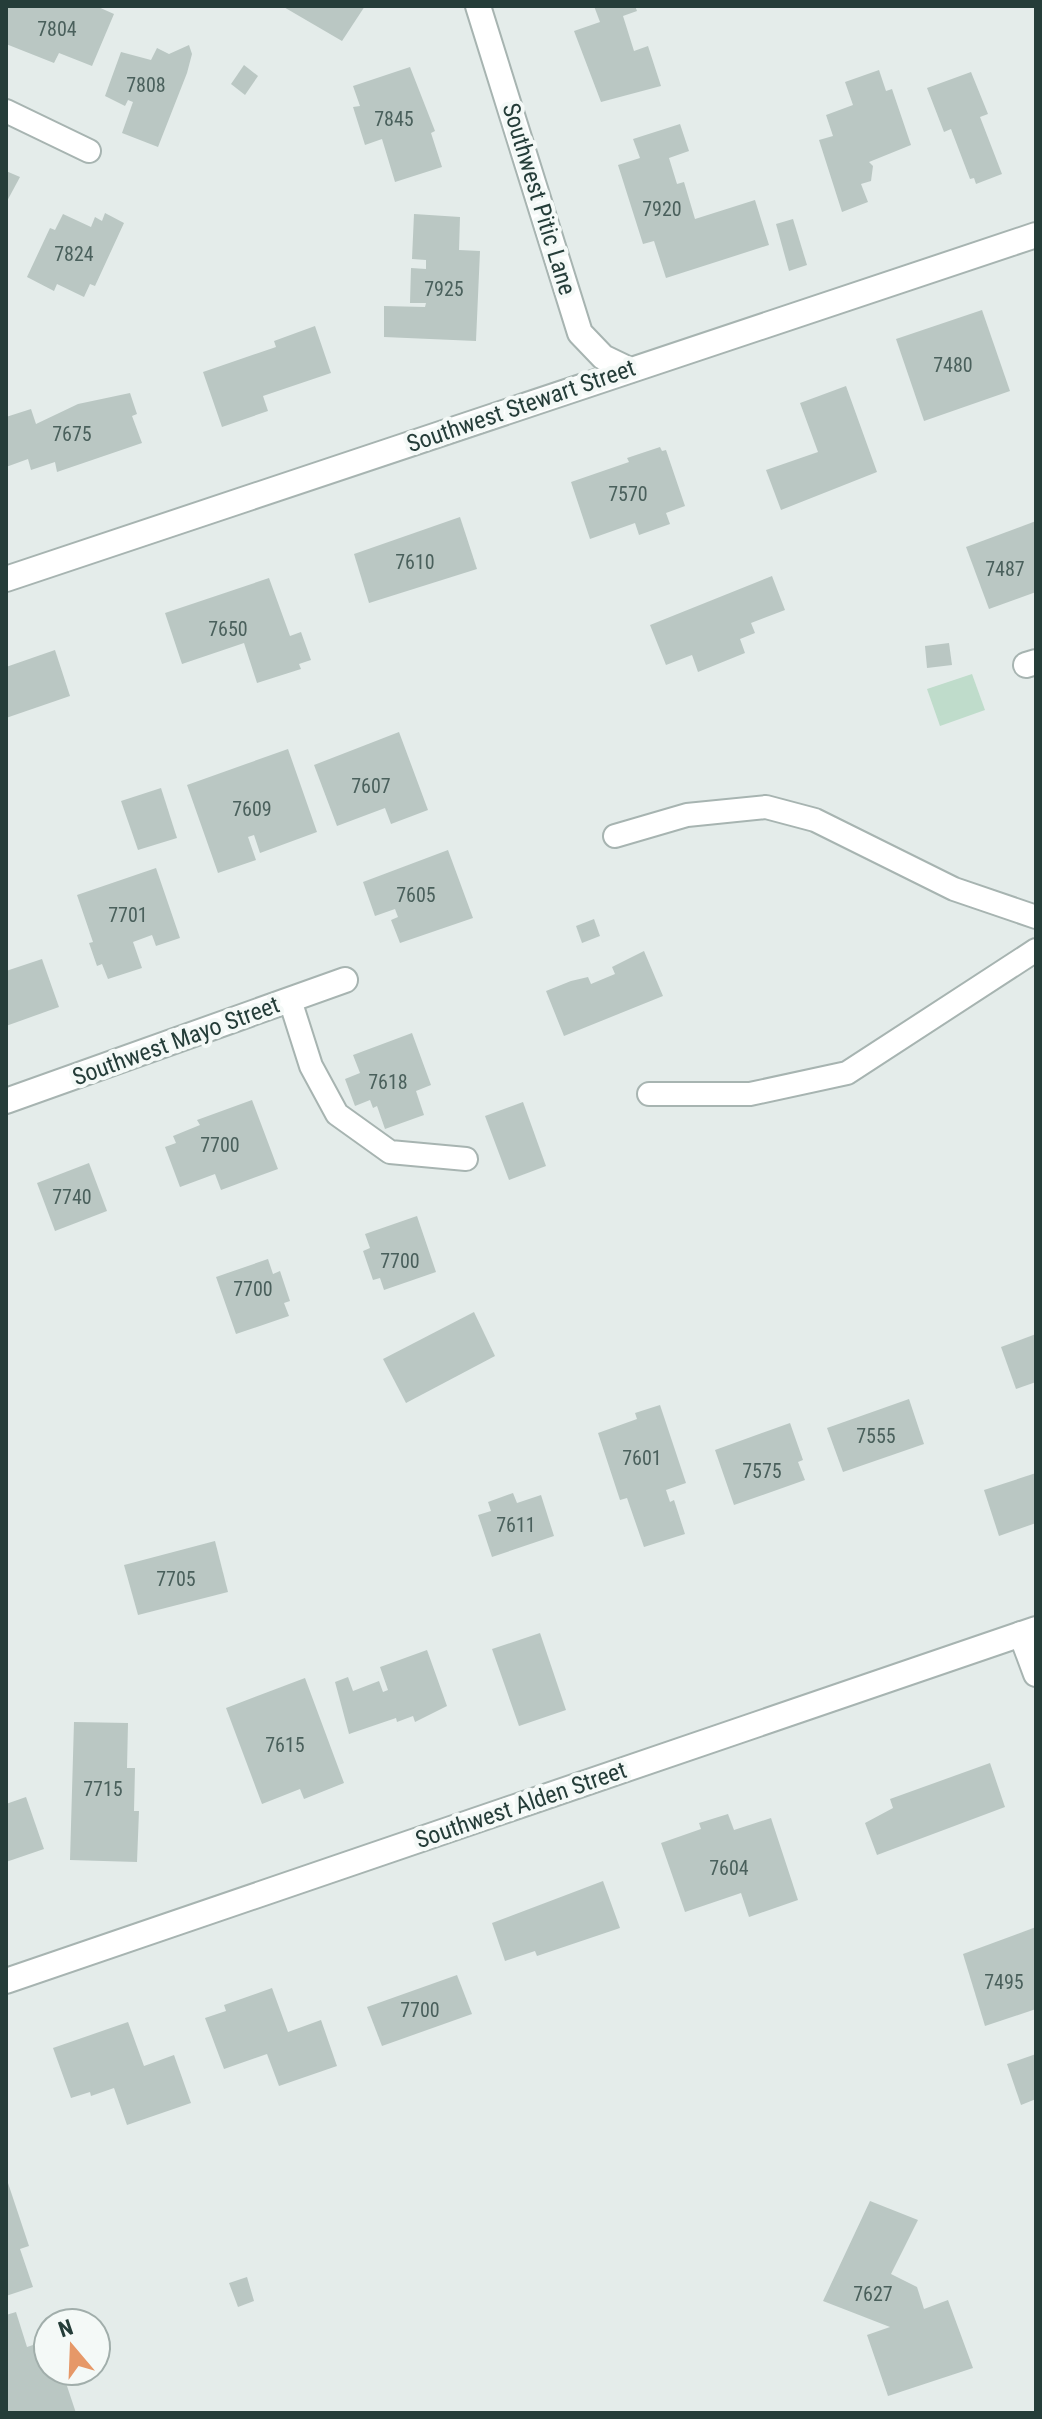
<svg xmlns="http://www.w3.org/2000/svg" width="1042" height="2419" viewBox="0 0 1042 2419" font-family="'Roboto Condensed',sans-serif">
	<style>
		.green { fill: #bfdccb }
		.building { fill: #bac7c3 }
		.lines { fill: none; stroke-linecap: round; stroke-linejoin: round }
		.service-casing { stroke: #a7b4b1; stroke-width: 26 }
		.minor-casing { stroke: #a7b4b1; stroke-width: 28 }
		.service { stroke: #fff; stroke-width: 22 }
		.minor { stroke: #fff; stroke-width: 24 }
		.labels { text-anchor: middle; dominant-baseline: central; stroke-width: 8; stroke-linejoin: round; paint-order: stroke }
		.number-label { font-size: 20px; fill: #4a605c }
		.street-label { font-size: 24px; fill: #253d39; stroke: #f4f9f7 }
	</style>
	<rect width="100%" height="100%" fill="#e4ecea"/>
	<!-- green -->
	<polygon class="green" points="972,674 985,710 940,726 927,689"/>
	<!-- building -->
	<g class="building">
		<polygon points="6,6 96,6 114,14 92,66 59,53 54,63 6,44"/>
		<polygon points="282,6 365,6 342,41"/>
		<polygon points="594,6 635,6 637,11 623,16 634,51 648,46 661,86 601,102 574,31 600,22"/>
		<polygon points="189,45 192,54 187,73 158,147 122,133 133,102 128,100 125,106 105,96 121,52 151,60 157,48 169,54"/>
		<polygon points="244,65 258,76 245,95 231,84"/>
		<polygon points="410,67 435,131 431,133 442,167 395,182 382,139 365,145 353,107 360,106 353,86"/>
		<polygon points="879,70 886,91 892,89 911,145 869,162 873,166 871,181 861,184 868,202 842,212 819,140 833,136 826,115 853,105 845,82"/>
		<polygon points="971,72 988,114 980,117 1002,174 976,184 974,178 970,179 951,129 944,132 927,88"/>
		<polygon points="680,124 689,151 669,158 677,184 684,182 695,219 755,200 769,245 666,278 654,241 643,244 618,165 640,158 633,139"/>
		<polygon points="6,171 20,177 6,203"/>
		<polygon points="105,213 124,223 95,286 90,284 84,297 57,284 54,291 27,277 50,228 55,230 63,214 91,227 95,217 102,221"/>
		<polygon points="414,214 460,217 459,250 480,251 476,341 384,337 384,306 425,307 426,303 410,303 411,268 426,269 426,260 412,259"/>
		<polygon points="793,219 807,265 789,271 776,224"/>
		<polygon points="982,310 1010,391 924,421 896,339"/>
		<polygon points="315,326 331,373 263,396 268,411 222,427 203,372 276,347 274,341"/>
		<polygon points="846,386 877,472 781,510 766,470 818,452 800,403"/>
		<polygon points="130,393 137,414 132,416 142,443 57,472 55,462 31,470 28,459 6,467 6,417 31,409 36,424 78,404"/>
		<polygon points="660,447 662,451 666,450 685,506 666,513 670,524 639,535 635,523 590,539 571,482 629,462 627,458"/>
		<polygon points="460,517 477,569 369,603 354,554"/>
		<polygon points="1036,521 1036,592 989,609 966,547"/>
		<polygon points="772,576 785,610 751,623 755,633 740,639 745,653 698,672 692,655 666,665 650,625"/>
		<polygon points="269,578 290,636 301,632 311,660 299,664 301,669 257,683 244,643 182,664 165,613"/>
		<polygon points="949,643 952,665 927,668 925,646"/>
		<polygon points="55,650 70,696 6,718 6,667"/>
		<polygon points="399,732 428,810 391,824 385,808 337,826 314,765"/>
		<polygon points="288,749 317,832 260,853 254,835 248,837 256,860 218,873 187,785"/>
		<polygon points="161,788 177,838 138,850 121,801"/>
		<polygon points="448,850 473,918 400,943 391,920 398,917 395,909 375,916 363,882"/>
		<polygon points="156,868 180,938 156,946 152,935 133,942 142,968 108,979 102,964 97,966 89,943 93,942 77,895"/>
		<polygon points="594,919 600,936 582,943 576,926"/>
		<polygon points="644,951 663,996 564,1036 546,991 571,981 588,977 591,984 615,974 612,967"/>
		<polygon points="42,959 59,1007 6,1026 6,971"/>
		<polygon points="412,1033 431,1085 416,1091 424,1115 385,1129 377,1106 373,1108 370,1100 355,1106 345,1079 360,1073 353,1055"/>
		<polygon points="252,1100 278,1169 221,1190 215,1174 180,1187 165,1147 176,1143 173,1136 200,1125 197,1120"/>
		<polygon points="523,1102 546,1166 509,1180 485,1116"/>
		<polygon points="89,1163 107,1211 55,1231 37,1183"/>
		<polygon points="417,1216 436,1272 384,1290 380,1278 373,1280 363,1251 370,1248 365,1234"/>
		<polygon points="268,1259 273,1274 280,1271 290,1301 284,1303 289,1316 236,1334 216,1277"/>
		<polygon points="474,1312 495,1356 406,1403 383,1359"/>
		<polygon points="1036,1334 1036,1382 1016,1389 1001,1347"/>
		<polygon points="909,1399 924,1444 843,1472 827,1428"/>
		<polygon points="660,1405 686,1483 666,1490 670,1502 674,1500 685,1534 644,1547 627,1498 620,1500 598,1433 637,1419 635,1413"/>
		<polygon points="790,1423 803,1460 798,1462 805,1480 734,1505 715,1450"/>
		<polygon points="1036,1473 1036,1523 999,1536 984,1490"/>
		<polygon points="513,1493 517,1503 541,1495 554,1536 492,1557 478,1515 491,1511 488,1502"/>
		<polygon points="215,1541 228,1592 138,1615 124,1565"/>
		<polygon points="540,1633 566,1710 519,1726 492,1649"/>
		<polygon points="427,1650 447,1706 415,1722 413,1716 397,1722 396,1718 349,1734 335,1682 348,1677 353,1691 379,1681 383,1692 388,1690 380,1667"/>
		<polygon points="305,1678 344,1783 304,1799 300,1789 262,1804 226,1708"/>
		<polygon points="74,1722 128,1723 127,1768 135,1768 134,1811 139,1811 137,1862 70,1860"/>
		<polygon points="990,1763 1005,1807 877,1855 865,1823 893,1808 890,1799"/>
		<polygon points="26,1797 44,1849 6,1862 6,1804"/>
		<polygon points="728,1814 734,1830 771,1818 798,1900 749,1917 741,1893 685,1912 661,1843 701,1829 699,1823"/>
		<polygon points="603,1881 620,1928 537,1956 535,1951 505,1961 492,1923"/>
		<polygon points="1036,1927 1036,2009 985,2026 963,1954"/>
		<polygon points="457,1975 472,2014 382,2046 367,2007"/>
		<polygon points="272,1988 288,2032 321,2020 337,2066 279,2086 267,2054 224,2069 205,2018 226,2011 224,2005"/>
		<polygon points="128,2022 144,2066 174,2055 191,2103 127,2125 114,2088 91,2096 90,2092 71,2098 53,2048"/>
		<polygon points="1036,2054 1036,2099 1021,2105 1007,2064"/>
		<polygon points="6,2177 29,2246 20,2249 33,2287 6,2296"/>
		<polygon points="870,2201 918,2220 891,2274 917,2287 924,2309 948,2300 973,2368 888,2396 867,2335 890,2327 823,2301"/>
		<polygon points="247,2277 254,2301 238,2307 229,2283"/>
		<polygon points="16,2312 27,2347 48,2340 48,2371 62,2371 76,2413 6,2413 6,2315"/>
	</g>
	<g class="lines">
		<!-- service casing -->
		<g class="service-casing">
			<g id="service">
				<polyline points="6,111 89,151"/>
				<polyline points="615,836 687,815 766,807 815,820 954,889 1036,917"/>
				<polyline points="290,1000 311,1066 337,1114 390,1152 466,1159"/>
				<polyline points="649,1094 750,1094 847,1073 1036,950"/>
			</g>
		</g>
		<!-- minor casing -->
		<g class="minor-casing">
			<g id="minor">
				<polyline points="478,6 580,333 603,357 630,370"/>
				<polyline points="6,579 1036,235"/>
				<polyline points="1026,665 1036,662"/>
				<polyline points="6,1101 345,980"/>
				<polyline points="1021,1634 1036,1674"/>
				<polyline points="6,1981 1036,1629"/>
			</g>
		</g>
		<!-- service -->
		<use href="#service" class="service"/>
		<!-- minor -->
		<use href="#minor" class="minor"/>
	</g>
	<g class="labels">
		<!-- number labels -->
		<g class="number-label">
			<text x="57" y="29">7804</text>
			<text x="146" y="85">7808</text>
			<text x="394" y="119">7845</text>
			<text x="662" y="209">7920</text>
			<text x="74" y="254">7824</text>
			<text x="444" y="289">7925</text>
			<text x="953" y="365">7480</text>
			<text x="72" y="434">7675</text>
			<text x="628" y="494">7570</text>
			<text x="415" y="562">7610</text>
			<text x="1005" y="569">7487</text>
			<text x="228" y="629">7650</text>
			<text x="371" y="786">7607</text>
			<text x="252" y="809">7609</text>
			<text x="416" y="895">7605</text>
			<text x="128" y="915">7701</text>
			<text x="388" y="1082">7618</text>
			<text x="220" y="1145">7700</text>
			<text x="72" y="1197">7740</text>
			<text x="400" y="1261">7700</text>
			<text x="253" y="1289">7700</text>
			<text x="876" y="1436">7555</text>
			<text x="642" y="1458">7601</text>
			<text x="762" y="1471">7575</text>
			<text x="516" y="1525">7611</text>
			<text x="176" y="1579">7705</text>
			<text x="285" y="1745">7615</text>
			<text x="103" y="1789">7715</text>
			<text x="729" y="1868">7604</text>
			<text x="1004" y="1982">7495</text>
			<text x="420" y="2010">7700</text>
			<text x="873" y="2294">7627</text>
		</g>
		<!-- street labels -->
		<g class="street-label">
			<text transform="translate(539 199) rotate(73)">Southwest Pitic Lane</text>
			<text transform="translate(521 406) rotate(-19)">Southwest Stewart Street</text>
			<text transform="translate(176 1041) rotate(-20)">Southwest Mayo Street</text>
			<text transform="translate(521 1805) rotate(-19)">Southwest Alden Street</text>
		</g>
	</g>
	<!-- border -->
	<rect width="1042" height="2419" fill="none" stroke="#253d39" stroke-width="16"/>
	<!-- north arrow -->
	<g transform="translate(72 2347) rotate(341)"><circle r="38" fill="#f4f9f7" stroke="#a1aeab" stroke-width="2"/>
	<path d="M0-6L14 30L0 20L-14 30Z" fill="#e69868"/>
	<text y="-12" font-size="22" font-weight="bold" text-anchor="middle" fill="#253d39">N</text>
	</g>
</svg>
